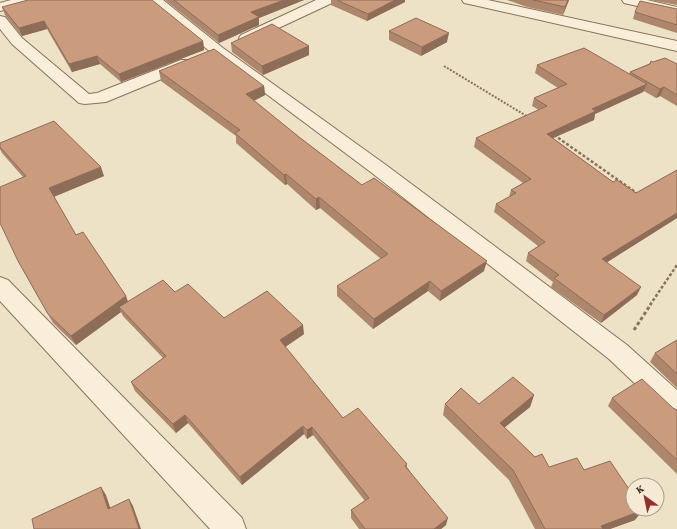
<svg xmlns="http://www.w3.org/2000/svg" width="677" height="529" viewBox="0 0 677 529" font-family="'Crimson Pro',serif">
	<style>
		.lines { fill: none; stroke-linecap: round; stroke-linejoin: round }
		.minor-casing { stroke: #88735c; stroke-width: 2 }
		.path-far2 { stroke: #88735c; stroke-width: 2; stroke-dasharray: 2 1.5; stroke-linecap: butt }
		.path-far1 { stroke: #88735c; stroke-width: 2.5; stroke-dasharray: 3 2; stroke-linecap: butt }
		.path { stroke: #88735c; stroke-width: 3; stroke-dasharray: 3.5 2.5; stroke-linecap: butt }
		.minor { fill: #f8eed9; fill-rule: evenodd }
		.wall { fill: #ae866c }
		.shaded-wall { fill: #8d6d58 }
		.building { fill: #ca9c7d; stroke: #8d6d58 }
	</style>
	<rect width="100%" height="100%" fill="#ede1c6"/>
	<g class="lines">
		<!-- minor casing -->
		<g class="minor-casing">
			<g id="minor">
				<polygon points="11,0 35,0 33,3 0,11 0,3"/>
				<polygon points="147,0 163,0 223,48 386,165 627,345 677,390 677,419 668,415 609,359 372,173 213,54"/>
				<polygon points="316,0 334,0 332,3 251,41 241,41 239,38 241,35"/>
				<polygon points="462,0 488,0 677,41 677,51 469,4 464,3"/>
				<polygon points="622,0 647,0 677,7 677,15 624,3"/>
				<polygon points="0,16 5,17 22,38 89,94 97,93 181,60 193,60 195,63 193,66 106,102 85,104 79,103 12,44 0,29"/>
				<polygon points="0,277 8,280 242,518 246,529 210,529 0,301"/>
			</g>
		</g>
		<!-- path-far2 -->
		<polyline class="path-far2" points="444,66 528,117"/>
		<!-- path-far1 -->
		<g class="path-far1">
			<polyline points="554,135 638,194"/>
			<polyline points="650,305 677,265"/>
		</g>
		<!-- path -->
		<polyline class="path" points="634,330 651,304"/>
		<!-- minor -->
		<use href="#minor" class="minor"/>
	</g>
	<!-- wall -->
	<g class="wall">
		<polygon points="165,0 304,0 259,18 259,25 219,43"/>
		<polygon points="331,0 405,0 405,2 367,21 331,5"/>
		<polygon points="507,0 569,0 563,15 527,7"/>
		<polygon points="650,0 677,0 677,5"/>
		<polygon points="2,7 203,41 204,50 121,82 100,64 72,72 47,29 22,36 5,15"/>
		<polygon points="677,9 677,33 633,19 635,12"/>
		<polygon points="389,31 447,42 421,56 389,40"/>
		<polygon points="231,43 309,46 309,55 263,75 232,52"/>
		<polygon points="653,62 677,64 677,106 660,96 656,98 644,91 643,92 595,114 594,120 553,138 613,182 636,193 677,170 677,218 607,262 637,295 601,323 551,287 553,282 526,261 528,253 538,246 494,212 496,204 509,197 511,190 523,183 474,147 476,138 539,110 532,106 534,98 558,88 535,73 537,65 629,74 630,72"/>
		<polygon points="159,71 264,86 265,95 254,101 299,137 362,185 484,271 440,301 428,291 373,329 337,296 337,286 381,259 320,208 316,210 287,184 285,185 236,143 236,136 161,81"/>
		<polygon points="0,143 104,176 54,197 76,235 126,296 128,302 175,292 224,318 304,334 285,347 343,418 407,464 407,467 446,525 441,529 359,529 351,518 351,510 365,501 313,435 307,439 304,434 242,485 188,423 176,433 135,391 131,382 163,358 123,316 121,312 76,345 53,323 23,270 23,177 2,153 0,149"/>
		<polygon points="677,340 677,388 650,362 655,353"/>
		<polygon points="534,395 530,407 504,428 535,457 549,467 584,470 635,520 610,529 535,529 509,480 443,415 445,404 479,404"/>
		<polygon points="612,398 673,408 677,410 677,474 608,406"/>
	</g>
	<!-- shaded-wall -->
	<g class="shaded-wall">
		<polygon points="284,0 304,0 259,18 259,25 219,43 218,35 251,12"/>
		<polygon points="395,0 405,0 405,2 367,21 368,14"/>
		<polygon points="568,0 569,0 563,15 565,7"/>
		<polygon points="44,21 47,29 22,36 19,28"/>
		<polygon points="449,33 447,42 421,56 422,47"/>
		<polygon points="203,41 204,50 121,82 119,74"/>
		<polygon points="309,46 309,55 263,75 262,66"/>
		<polygon points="97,56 100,64 72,72 69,64"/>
		<polygon points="647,84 643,92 595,114 594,120 544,142 547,134 592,109"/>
		<polygon points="264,86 265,95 247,104 246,94"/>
		<polygon points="664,87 660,96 656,98 660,89"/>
		<polygon points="101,167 104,176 53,197 49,188"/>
		<polygon points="286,174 287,184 285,185 284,175"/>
		<polygon points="319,197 320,208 316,210 316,199"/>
		<polygon points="677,213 677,218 598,268 602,259"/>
		<polygon points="487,261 484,271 440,301 441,291"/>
		<polygon points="430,281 428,291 373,329 374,319"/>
		<polygon points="641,287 637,295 601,323 604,315"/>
		<polygon points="126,296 129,305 119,307 121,312 76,345 71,336"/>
		<polygon points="303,325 304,334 281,350 280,340"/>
		<polygon points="534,395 530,407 496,434 500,423"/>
		<polygon points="185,415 188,423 176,433 173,424"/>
		<polygon points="303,426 304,434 242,485 240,477"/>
		<polygon points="312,427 313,435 307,439 307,430"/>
		<polygon points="101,487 106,495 113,516 108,509"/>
		<polygon points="129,499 133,506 141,529 139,529"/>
		<polygon points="643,510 635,520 610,529 598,529 601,526"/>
		<polygon points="448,518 446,525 441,529 434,529"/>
	</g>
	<!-- building -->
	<g class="building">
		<polygon points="28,0 152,0 203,41 119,74 97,56 69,64 44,21 19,28 2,7"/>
		<polygon points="174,0 284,0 251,12 259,17 218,35"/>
		<polygon points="337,0 395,0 368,14"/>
		<polygon points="533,0 568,0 565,7"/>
		<polygon points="640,1 677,9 677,25 635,12"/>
		<polygon points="416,18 449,33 422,47 389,31"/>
		<polygon points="272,24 309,46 262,66 231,43"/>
		<polygon points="584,48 647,84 592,109 596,111 547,134 613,182 617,180 636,193 677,170 677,213 602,259 641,287 604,315 554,278 559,275 528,253 545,242 496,204 516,193 511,190 531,179 476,138 547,106 534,98 567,84 537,65"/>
		<polygon points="214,49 264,86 246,94 299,137 362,185 374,178 487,261 441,291 430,281 374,319 337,286 388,254 319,197 316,199 286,174 284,175 235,133 240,130 159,71"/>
		<polygon points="665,58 677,64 677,95 664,87 660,89 630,72 650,64 651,61 653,62"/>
		<polygon points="54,121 101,167 49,188 76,235 83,232 126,296 71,336 48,314 18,261 0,223 0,187 26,176 0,147 0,143"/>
		<polygon points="163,280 175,292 188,284 224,318 267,291 303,325 280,340 343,418 358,408 407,464 405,466 448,518 434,529 365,529 351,510 369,498 312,427 307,430 303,426 240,477 185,415 173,424 131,382 166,356 119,307"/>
		<polygon points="677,340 677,374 655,353"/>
		<polygon points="513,377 534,395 500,423 535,457 542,454 549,467 577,458 584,470 610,461 633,495 633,509 642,509 643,510 601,526 603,529 545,529 513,470 445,404 461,388 479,404"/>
		<polygon points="642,379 673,408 677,410 677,460 612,398"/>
		<polygon points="101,487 108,509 129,499 139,529 34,529 32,519"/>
	</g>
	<!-- north arrow -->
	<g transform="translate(645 497) rotate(327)"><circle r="19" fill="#f5ebd5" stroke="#a99e8c"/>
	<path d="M0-3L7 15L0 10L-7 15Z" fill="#952e2f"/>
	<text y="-6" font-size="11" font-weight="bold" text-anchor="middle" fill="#382b1f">K</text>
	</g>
</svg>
